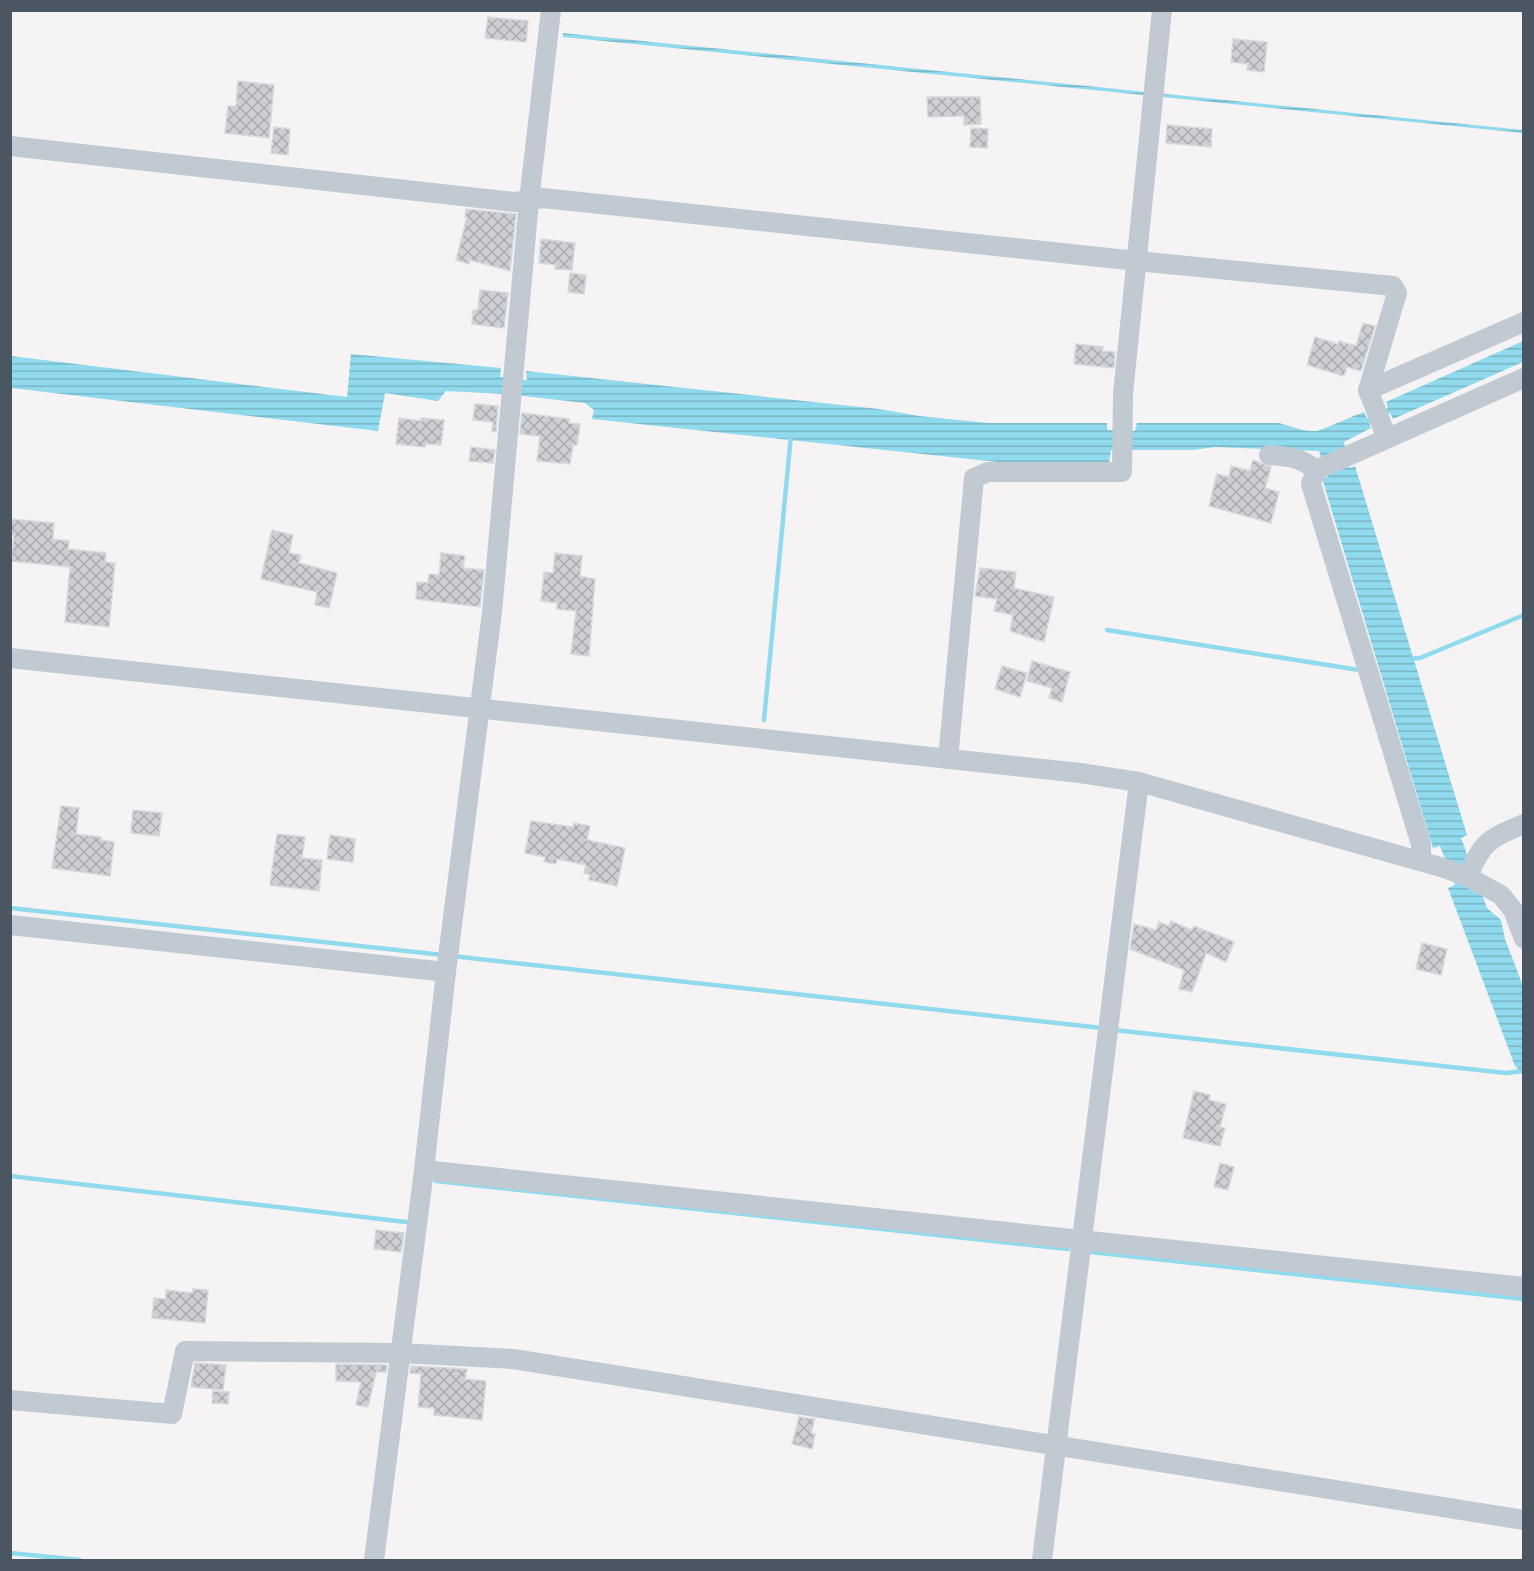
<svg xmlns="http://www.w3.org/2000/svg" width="1534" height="1571" viewBox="0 0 1534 1571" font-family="Roboto,sans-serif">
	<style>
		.water { fill: url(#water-rules) }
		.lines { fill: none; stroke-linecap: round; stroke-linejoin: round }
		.stream { stroke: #90daee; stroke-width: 4.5 }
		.building { fill: url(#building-cross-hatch); stroke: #d7d9de; stroke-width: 1.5 }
		.minor { stroke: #c1cad2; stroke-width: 20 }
	</style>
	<defs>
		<pattern id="water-rules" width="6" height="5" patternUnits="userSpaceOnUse" patternTransform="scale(1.5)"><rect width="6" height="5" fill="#90daee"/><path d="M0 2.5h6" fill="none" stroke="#78b4c4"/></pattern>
		<pattern id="building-cross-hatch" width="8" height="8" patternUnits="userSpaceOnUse" patternTransform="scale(1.5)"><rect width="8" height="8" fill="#cdcfd5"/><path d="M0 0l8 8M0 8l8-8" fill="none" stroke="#a8abb0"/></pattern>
	</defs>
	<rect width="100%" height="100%" fill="#f5f3f3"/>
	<!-- water -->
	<g class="water">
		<polygon points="563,33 1523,130 1523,133 563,37"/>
		<path d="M1523 341V362L1393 419 1390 413 1369 422 1371 428 1344 442 1349 468 1355 466 1467 835 1461 838 1487 908 1501 920 1505 939 1523 986V1074L1515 1066 1448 888 1455 885 1440 846 1433 848 1322 478 1328 477 1319 451 1215 447 1193 450H1111L1109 463 998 462 592 419 594 410 585 403 505 394 446 391 438 401 385 393 378 431 11 388V356L347 397 351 354 501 368 500 377 527 380 526 371 879 409 919 416 988 423H1107V430L1135 431 1137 423H1279C1291 426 1303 432 1316 431 1323 430 1355 415 1364 412L1367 418 1388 408 1386 402Z"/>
	</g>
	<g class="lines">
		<!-- stream -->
		<g class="stream">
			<polyline points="1107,630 1359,670"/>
			<polyline points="1408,659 1420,658 1524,615"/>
			<polyline points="764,720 791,435"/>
			<polyline points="10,908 443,955"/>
			<polyline points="452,956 1102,1028"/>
			<polyline points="1114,1030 1506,1073 1524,1071"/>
			<polyline points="10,1176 406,1222"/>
			<polyline points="436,1181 1068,1249"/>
			<polyline points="1091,1252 1524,1299"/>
			<polyline points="10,1553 80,1560"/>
		</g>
	</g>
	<!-- building -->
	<g class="building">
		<polygon points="488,17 528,21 526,42 485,38"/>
		<polygon points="1233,39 1267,42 1264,72 1247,70 1248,64 1231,62"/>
		<polygon points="238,81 274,85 269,138 225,133 228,106 236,106"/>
		<polygon points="927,97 980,97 981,124 964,125 964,116 928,117"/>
		<polygon points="1167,125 1212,129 1211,147 1166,143"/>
		<polygon points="274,127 290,129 288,155 271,153"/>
		<polygon points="971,128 988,129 987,148 970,147"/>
		<polygon points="466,209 516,214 510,271 470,260 469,264 456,260 467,217 465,217"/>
		<polygon points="541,239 575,243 572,270 555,269 556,265 539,263"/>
		<polygon points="570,273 586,275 584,294 568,292"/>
		<polygon points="480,290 508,293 504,328 472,324 473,310 478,310"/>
		<polygon points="1363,323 1375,326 1361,371 1347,367 1344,376 1307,365 1315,337 1338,344 1339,341 1356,346"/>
		<polygon points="1076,344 1103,347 1102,351 1115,352 1114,368 1074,364"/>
		<polygon points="475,404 498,406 496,432 492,431 493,422 473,420"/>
		<polygon points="522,413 569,419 569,423 580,424 577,445 573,445 570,464 537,461 540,436 520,434"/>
		<polygon points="399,418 421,421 421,418 444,420 441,445 426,444 425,447 396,444"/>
		<polygon points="471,447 495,450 493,463 469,461"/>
		<polygon points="1253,460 1271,467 1265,488 1279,492 1271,523 1209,506 1217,474 1229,477 1231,466 1250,471"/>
		<polygon points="10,519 54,523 53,539 69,541 68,549 106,553 105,562 115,563 109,627 65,622 70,567 11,561 14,535 10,535"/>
		<polygon points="272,530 293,535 289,553 301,555 299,563 337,573 329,608 315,605 317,592 261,579"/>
		<polygon points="441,553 465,556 463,568 484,570 480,607 416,599 417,582 428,583 429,574 439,575"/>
		<polygon points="555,553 582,556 580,576 595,579 589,656 571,654 576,611 557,609 557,603 541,601 544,572 553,573"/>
		<polygon points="980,568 1016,572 1014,588 1054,597 1044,642 1010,631 1013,615 994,611 997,599 975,596"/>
		<polygon points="1032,661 1070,672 1062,702 1049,698 1052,688 1027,681"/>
		<polygon points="1002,666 1027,673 1020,697 995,689"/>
		<polygon points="61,806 79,808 76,834 101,837 101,840 114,842 110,876 52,868"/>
		<polygon points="133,810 162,813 159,836 131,833"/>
		<polygon points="531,821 573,827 574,823 590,826 587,840 625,848 617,886 589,880 590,875 584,873 586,865 557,859 556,864 544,862 545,857 525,853"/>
		<polygon points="277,834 305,837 302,858 322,860 319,891 270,885"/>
		<polygon points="330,835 355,839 353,862 327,859"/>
		<polygon points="1171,921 1192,930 1194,926 1234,942 1226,962 1206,953 1192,992 1179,989 1184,970 1130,949 1134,924 1156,930 1159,922 1169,926"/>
		<polygon points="1422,943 1447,949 1441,975 1416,969"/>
		<polygon points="1194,1091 1210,1095 1209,1100 1226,1104 1220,1127 1225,1128 1220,1146 1183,1138"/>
		<polygon points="1220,1163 1234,1167 1228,1190 1214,1187"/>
		<polygon points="376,1230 404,1233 401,1252 374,1249"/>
		<polygon points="193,1289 208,1290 205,1323 152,1318 154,1298 166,1299 166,1290 192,1293"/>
		<polygon points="195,1363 226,1365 223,1390 191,1387"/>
		<polygon points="336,1364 387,1365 386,1372 376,1372 368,1407 356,1405 361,1382 336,1381"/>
		<polygon points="411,1366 467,1369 465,1379 486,1381 482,1420 434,1415 434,1408 418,1407 421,1374 410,1373"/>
		<polygon points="213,1391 229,1392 228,1404 212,1403"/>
		<polygon points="799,1417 815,1419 811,1433 815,1434 812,1449 792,1444"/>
	</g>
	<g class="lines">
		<!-- minor -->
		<g class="minor">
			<polyline points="10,146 515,202 543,198 1137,261 1393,286 1397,293 1368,390 1387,438"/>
			<polyline points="1368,390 1524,322"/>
			<path d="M1269 455C1290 457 1300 457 1316 470"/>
			<polyline points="10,658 1080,773 1139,782 1444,868 1468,877 1501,895 1513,910 1524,939"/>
			<polyline points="948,759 974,478 988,472 1122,472 1123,394 1162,10"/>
			<polyline points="1421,861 1421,844 1311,484 1316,470 1524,378"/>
			<path d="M1468 877C1481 842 1490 838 1524 824"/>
			<polyline points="10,925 446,972"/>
			<polyline points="424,1170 1524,1287"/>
			<polyline points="10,1400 172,1414 185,1351 400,1353 513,1359 1524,1520"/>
			<polyline points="374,1560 424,1170 446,972 492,612 529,201 551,10"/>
			<polyline points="1042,1560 1139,782"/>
		</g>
	</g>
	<!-- border -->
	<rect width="1534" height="1571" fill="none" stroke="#4a5661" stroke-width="24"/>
</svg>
